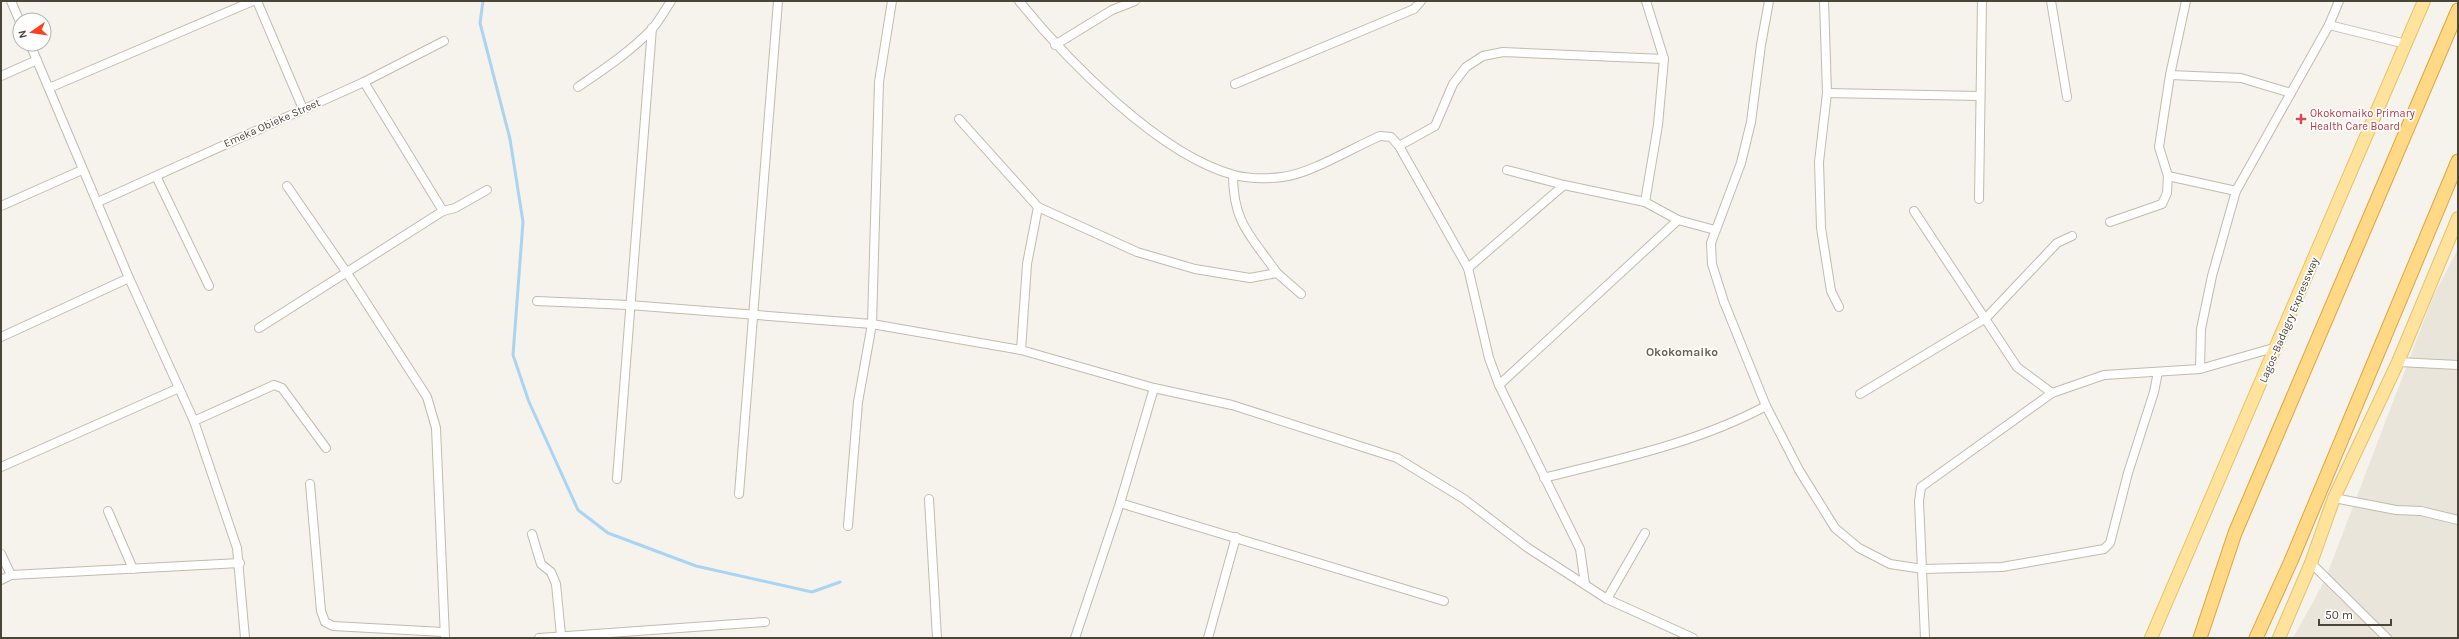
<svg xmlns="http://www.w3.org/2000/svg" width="2459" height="639" viewBox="0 0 2459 639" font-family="Karla,sans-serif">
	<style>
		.residential { fill: #eae5da }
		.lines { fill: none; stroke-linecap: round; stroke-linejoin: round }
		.stream { stroke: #a9d4f2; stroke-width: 3 }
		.minor-casing { stroke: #c2bbae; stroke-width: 10 }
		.primary-casing { stroke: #e6c16a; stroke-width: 14 }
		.trunk-casing { stroke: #e0a43c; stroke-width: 15 }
		.minor { stroke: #fff; stroke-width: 8 }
		.primary { stroke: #ffe39c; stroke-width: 12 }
		.trunk { stroke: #ffd985; stroke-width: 13 }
		.health-dot { fill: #e0444e; stroke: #fff; stroke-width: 1.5 }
		.labels { text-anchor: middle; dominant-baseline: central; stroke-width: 3.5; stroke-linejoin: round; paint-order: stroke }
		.health-label { font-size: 11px; fill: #be3a42; stroke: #fff; text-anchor: start }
		.street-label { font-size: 11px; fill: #4b4439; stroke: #fff }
		.neighbourhood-label { font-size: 12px; font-weight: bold; fill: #6e6250; stroke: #fff }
	</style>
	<rect width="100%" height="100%" fill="#f6f3ec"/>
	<!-- residential -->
	<polygon class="residential" points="2458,249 2458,638 2293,638 2325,580 2433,297"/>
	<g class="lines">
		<!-- stream -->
		<polyline class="stream" points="483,1 480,23 510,139 523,222 513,355 529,402 578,510 608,533 696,566 812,592 840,582"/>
		<!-- minor casing -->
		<g class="minor-casing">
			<g id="minor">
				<polyline points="11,1 20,22"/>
				<polyline points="257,1 303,109"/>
				<path d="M1019 1C1067 60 1159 155 1234 175 1250 179 1266 179 1282 177 1310 174 1352 148 1380 136L1391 137 1399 146 1468 268 1489 358 1499 385 1580 549 1585 584"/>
				<polyline points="1769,1 1761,45 1751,122 1741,163 1711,243 1712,264 1724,302 1766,406 1799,470 1835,528 1859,548 1890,564 1923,569 2002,567 2104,549 2110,543 2128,473 2154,392 2158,372"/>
				<polyline points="1824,1 1827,93 1819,162 1821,228 1831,291 1839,307"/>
				<polyline points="2051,1 2067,97"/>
				<polyline points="2186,1 2170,75 2159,147 2168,176 2236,191"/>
				<polyline points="2329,25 2406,44"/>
				<polyline points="30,44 129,278 194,421 237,548 245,638"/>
				<polyline points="1055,45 1112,10 1135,1"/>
				<polyline points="2170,75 2241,78 2291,93"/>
				<polyline points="1,76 37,60"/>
				<polyline points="1235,84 1414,9 1421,1"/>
				<path d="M578 87C604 69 630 52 652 29 659 21 665 10 671 1"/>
				<polyline points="49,88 253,1"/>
				<polyline points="1827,93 1979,96"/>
				<polyline points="959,119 1038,207 1137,252 1195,269 1250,278 1277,273 1301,294"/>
				<polyline points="1399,146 1435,126 1453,84 1466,67 1483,56 1503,52 1664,59"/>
				<polyline points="1507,170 1564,185"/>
				<path d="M1233 175C1233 223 1251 236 1277 273"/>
				<polyline points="156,176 209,286"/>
				<polyline points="287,186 347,273 427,397 436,428 445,638"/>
				<polyline points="1979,199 1982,1"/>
				<polyline points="98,202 364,82 444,41"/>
				<polyline points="1645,202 1658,125 1664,59 1646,1"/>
				<polyline points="1,206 82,170"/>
				<polyline points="443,211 455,208 487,190"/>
				<polyline points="1914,211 2017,367 2052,393"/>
				<polyline points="2110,222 2162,204 2167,193 2168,176"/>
				<polyline points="1468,268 1564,185 1645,202 1678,220 1715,230"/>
				<polyline points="537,301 629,305 872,324 1021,350 1154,388 1232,405 1397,458 1464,499 1528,548 1607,599 1693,638"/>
				<polyline points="259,328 443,211 364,82"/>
				<polyline points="1,337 129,278"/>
				<polyline points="1021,350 1027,264 1038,207"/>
				<polyline points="2398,362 2458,365"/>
				<polyline points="2200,369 2201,329 2212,276 2236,191 2329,25 2339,1"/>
				<polyline points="1499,385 1678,220"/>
				<polyline points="1860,394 1986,318 2057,243 2072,236"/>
				<polyline points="194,421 274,385 282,388 326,448"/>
				<polyline points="1,467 179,388"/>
				<path d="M1544 478C1619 459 1697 443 1766 406"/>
				<polyline points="617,479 652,28"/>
				<polyline points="310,484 321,611 325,622 333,626 443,632"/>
				<polyline points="739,494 778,1"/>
				<polyline points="2334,498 2396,510 2421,511 2458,520"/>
				<polyline points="929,499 937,638"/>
				<polyline points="1120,503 1444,601"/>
				<polyline points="108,511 133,569"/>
				<polyline points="848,526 858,402 872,324 879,82 892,1"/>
				<polyline points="532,534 541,564 551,572 556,584 561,635"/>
				<polyline points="1,554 11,575"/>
				<polyline points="2311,563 2387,638"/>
				<polyline points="1,580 11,575 240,563"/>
				<polyline points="1607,599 1645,533"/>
				<polyline points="539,638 765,622"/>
				<polyline points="1075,638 1120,503 1154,388"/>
				<polyline points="1208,638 1236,537"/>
				<polyline points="1925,638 1919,501 1921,487 2052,393 2104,375 2200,369 2277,347"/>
			</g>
		</g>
		<!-- primary casing -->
		<g class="primary-casing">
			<g id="primary">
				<polyline points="2151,638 2424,1"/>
				<polyline points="2279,638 2311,563 2334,498 2398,362 2458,218"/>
			</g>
		</g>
		<!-- trunk casing -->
		<g class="trunk-casing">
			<g id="trunk">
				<polyline points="2200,638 2235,533 2458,10"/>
				<polyline points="2256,638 2291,561 2458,161"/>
			</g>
		</g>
		<!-- minor -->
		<use href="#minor" class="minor"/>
		<!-- primary -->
		<use href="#primary" class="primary"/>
		<!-- trunk -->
		<use href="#trunk" class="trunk"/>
	</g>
	<!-- markers -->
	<path class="health-dot" d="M2299 113h4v4h4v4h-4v4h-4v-4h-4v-4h4z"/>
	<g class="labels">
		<!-- health labels -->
		<g class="health-label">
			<text x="2310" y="113">Okokomaiko Primary<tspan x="2310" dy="13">Health Care Board</tspan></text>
		</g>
		<!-- street labels -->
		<g class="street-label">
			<text transform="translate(272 123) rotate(-24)">Emeka Obieke Street</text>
			<text transform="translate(2289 320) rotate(-67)">Lagos-Badagry Expressway</text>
		</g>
		<!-- neighbourhood labels -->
		<g class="neighbourhood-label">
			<text x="1682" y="352">Okokomaiko</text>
		</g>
	</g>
	<!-- border -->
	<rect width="2459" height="639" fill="none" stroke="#4b4439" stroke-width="4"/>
	<!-- north arrow -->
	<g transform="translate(32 32) rotate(257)"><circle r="19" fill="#ffffff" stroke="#b7b4b0"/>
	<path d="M0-3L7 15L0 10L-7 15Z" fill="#fc3f1d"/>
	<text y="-6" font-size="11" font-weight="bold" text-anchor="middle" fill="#4b4439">N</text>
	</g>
	<!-- scale -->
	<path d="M2319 619v6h72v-6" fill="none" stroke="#4b4439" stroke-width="2"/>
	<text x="2325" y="619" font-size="12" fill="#4b4439" stroke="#ffffff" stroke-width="3" paint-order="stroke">50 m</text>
</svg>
